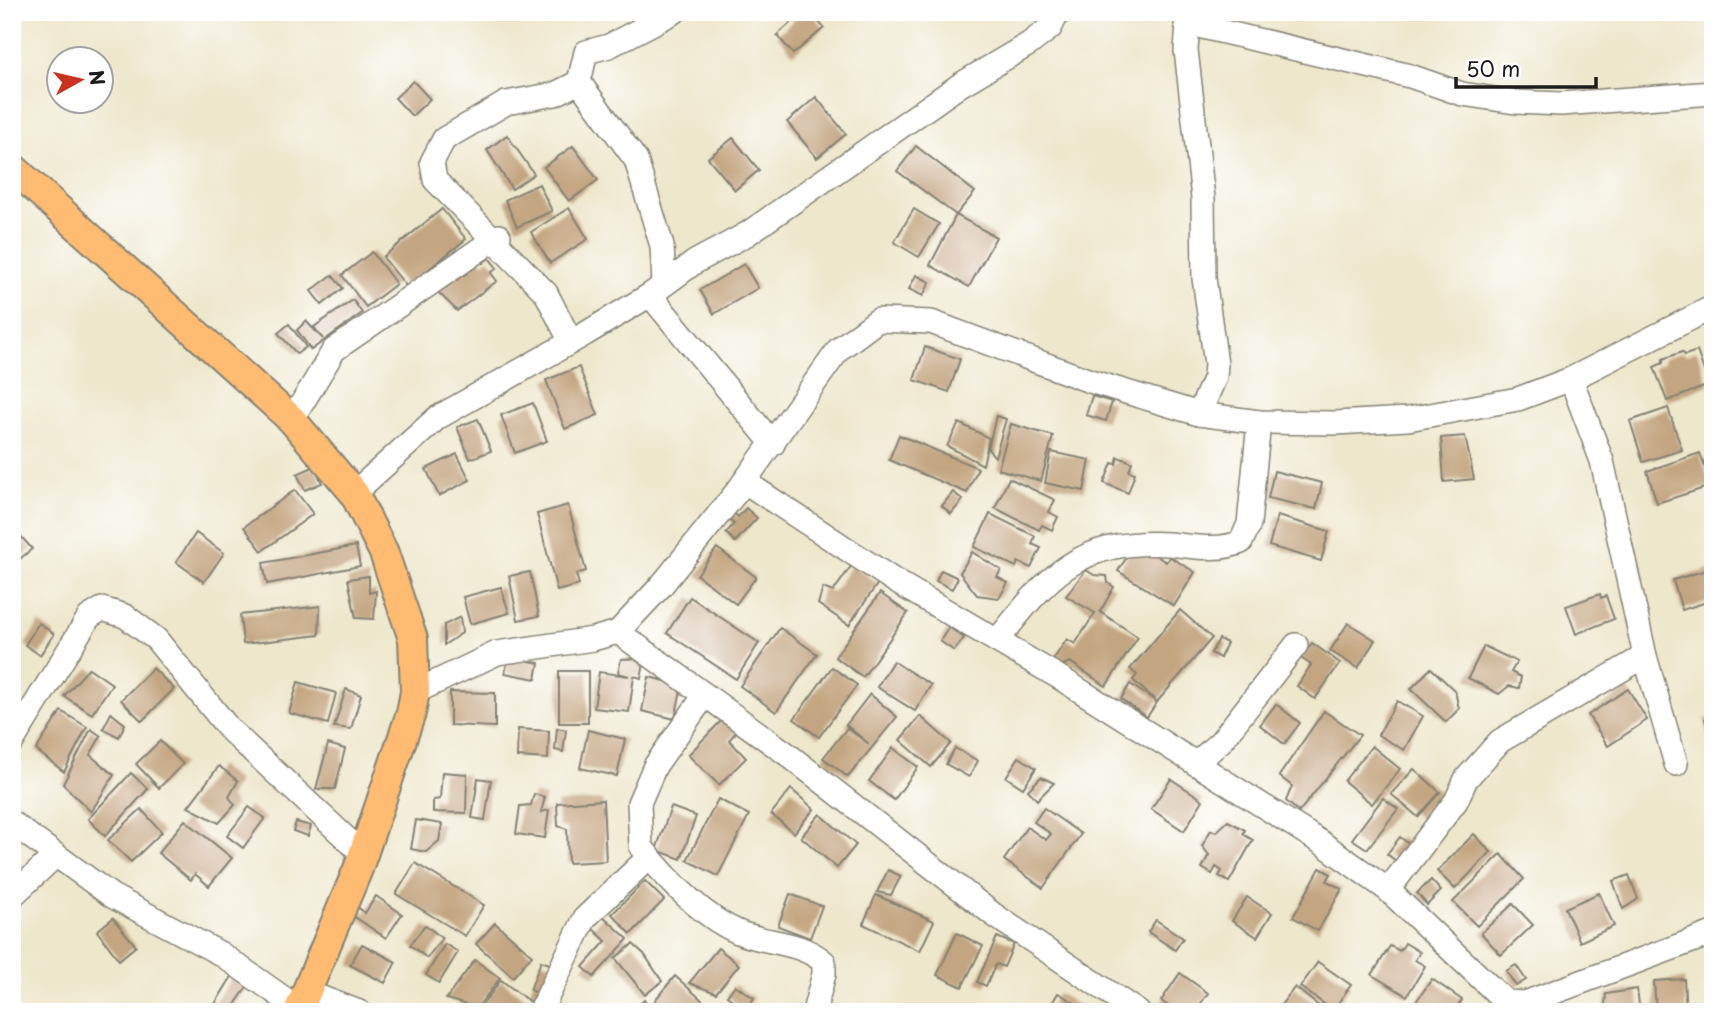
<svg xmlns="http://www.w3.org/2000/svg" width="1725" height="1024" viewBox="0 0 1725 1024" font-family="'Playpen Sans',sans-serif">
	<style>
		.building { fill: #c4a581 }
		.lines { fill: none; stroke-linecap: round; stroke-linejoin: round }
		.minor-casing { stroke: #848274; stroke-width: 26 }
		.major-casing { stroke: #848274; stroke-width: 32 }
		.minor { stroke: #fff; stroke-width: 23 }
		.major { stroke: #ffbb71; stroke-width: 28 }
	</style>
	<rect width="100%" height="100%" fill="#fff"/>
	<filter id="ink" filterUnits="userSpaceOnUse"><feTurbulence type="fractalNoise" baseFrequency=".0143" numOctaves="2"/><feDisplacementMap in="SourceGraphic" scale="14" xChannelSelector="R" yChannelSelector="G"/><feConvolveMatrix kernelMatrix="1 2 1 2 8 2 1 2 1" color-interpolation-filters="sRGB"/></filter>
	<filter id="wash" filterUnits="userSpaceOnUse"><feTurbulence type="fractalNoise" baseFrequency=".00686" numOctaves="4" result="noise"/><feDisplacementMap in="SourceGraphic" scale="28" xChannelSelector="R" yChannelSelector="G"/><feGaussianBlur stdDeviation="1.57" result="paint"/><feColorMatrix in="noise" values="0 0 0 0 0 0 0 0 0 0 0 0 0 0 0 0 0 1.4 0 .05"/><feComposite in="paint" operator="in"/></filter>
	<g filter="url(#wash)">
		<rect width="100%" height="100%" fill="#ede7cb"/>
		<g id="blocks">
			<!-- building -->
			<g class="building">
				<polygon points="803,12 811,12 824,28 793,54 777,35"/>
				<polygon points="413,81 430,99 412,116 395,98"/>
				<polygon points="816,97 846,134 817,158 787,122"/>
				<polygon points="507,135 534,174 512,189 487,150"/>
				<polygon points="733,138 759,170 735,190 708,158"/>
				<polygon points="573,146 598,180 569,201 544,167"/>
				<polygon points="916,146 975,192 956,215 996,237 969,287 930,265 956,215 897,171"/>
				<polygon points="539,184 552,211 517,227 505,200"/>
				<polygon points="569,208 588,239 550,263 531,232"/>
				<polygon points="442,209 466,239 407,287 383,257"/>
				<polygon points="914,209 939,224 919,257 894,242"/>
				<polygon points="372,252 396,284 366,307 342,275"/>
				<polygon points="478,257 483,263 489,258 497,268 491,273 497,281 457,311 432,286"/>
				<polygon points="744,264 758,288 714,314 700,290"/>
				<polygon points="332,275 343,288 322,305 311,291"/>
				<polygon points="916,275 930,282 923,296 909,289"/>
				<polygon points="353,300 362,313 311,350 297,330 306,321 323,339 314,327"/>
				<polygon points="289,324 306,347 297,354 278,333"/>
				<polygon points="925,347 960,359 949,392 914,380"/>
				<polygon points="1697,351 1709,385 1667,401 1654,367 1663,363 1663,359 1682,352 1685,355"/>
				<polygon points="579,367 598,415 565,429 546,380"/>
				<polygon points="1092,396 1112,402 1106,421 1086,415"/>
				<polygon points="533,403 547,441 515,453 501,415"/>
				<polygon points="1668,408 1682,450 1643,462 1630,421"/>
				<polygon points="996,416 1006,419 995,457 988,449"/>
				<polygon points="478,419 491,451 470,459 457,427"/>
				<polygon points="959,423 989,438 983,465 947,446"/>
				<polygon points="1011,424 1053,436 1041,481 998,469"/>
				<polygon points="899,435 978,468 967,493 889,460"/>
				<polygon points="1465,436 1474,479 1444,482 1441,438"/>
				<polygon points="1051,452 1090,460 1084,491 1045,483"/>
				<polygon points="1700,453 1711,486 1657,503 1647,471"/>
				<polygon points="457,454 470,480 439,496 426,469"/>
				<polygon points="1118,457 1132,462 1129,471 1135,473 1128,493 1104,483 1112,463 1116,464"/>
				<polygon points="315,466 322,483 305,490 297,474"/>
				<polygon points="1274,471 1322,483 1316,509 1268,498"/>
				<polygon points="1009,478 1055,500 1049,512 1058,517 1052,530 1042,525 1039,530 995,508"/>
				<polygon points="295,490 313,514 262,551 244,527"/>
				<polygon points="953,492 963,500 951,514 942,506"/>
				<polygon points="568,505 586,571 576,574 579,585 557,591 537,514"/>
				<polygon points="746,508 757,518 735,542 726,533 734,524 728,519 734,513 738,517"/>
				<polygon points="990,514 1035,536 1032,544 1041,548 1031,568 1018,562 1016,567 974,547"/>
				<polygon points="1277,516 1329,531 1321,561 1269,546"/>
				<polygon points="12,526 32,549 16,562 12,559"/>
				<polygon points="196,533 224,553 204,582 176,562"/>
				<polygon points="1136,543 1166,562 1170,557 1195,572 1174,606 1118,571"/>
				<polygon points="356,546 360,566 267,584 263,563"/>
				<polygon points="717,548 756,577 736,604 697,575"/>
				<polygon points="972,552 1001,570 997,577 1008,583 999,598 977,595 960,573"/>
				<polygon points="852,565 878,583 849,625 818,604 823,588 833,592"/>
				<polygon points="1713,568 1713,600 1682,610 1673,580"/>
				<polygon points="941,570 958,578 952,589 936,581"/>
				<polygon points="1086,570 1094,575 1107,576 1108,583 1114,587 1100,612 1138,637 1106,686 1070,662 1061,666 1053,660 1067,639 1075,644 1095,613 1066,596"/>
				<polygon points="530,572 539,616 518,620 509,576"/>
				<polygon points="369,576 369,593 376,591 374,619 356,618 348,579"/>
				<polygon points="501,587 509,613 470,624 463,597"/>
				<polygon points="880,593 908,613 863,677 835,657"/>
				<polygon points="1600,594 1601,598 1606,596 1614,619 1576,634 1566,606"/>
				<polygon points="690,597 759,643 736,679 667,633"/>
				<polygon points="320,606 319,635 243,644 240,615"/>
				<polygon points="1180,610 1212,638 1157,702 1133,680 1137,675 1130,669"/>
				<polygon points="460,617 462,633 444,645 444,625"/>
				<polygon points="39,623 54,634 40,655 25,645"/>
				<polygon points="1348,623 1375,640 1358,668 1330,651"/>
				<polygon points="949,627 964,638 954,651 940,641"/>
				<polygon points="780,628 817,654 776,712 740,686"/>
				<polygon points="1219,639 1227,643 1220,658 1211,653"/>
				<polygon points="1312,643 1340,663 1315,699 1297,686 1311,665 1301,658"/>
				<polygon points="1484,646 1517,662 1511,672 1521,677 1519,688 1509,686 1499,694 1468,678"/>
				<polygon points="508,657 539,663 536,679 505,673"/>
				<polygon points="645,658 641,678 634,676 629,712 594,708 599,672 629,676 618,673 621,659"/>
				<polygon points="893,661 931,685 915,711 877,687"/>
				<polygon points="832,667 857,685 819,737 794,719"/>
				<polygon points="89,668 112,684 92,714 64,696"/>
				<polygon points="153,668 174,689 142,721 121,700"/>
				<polygon points="1431,668 1455,691 1459,709 1446,722 1411,689"/>
				<rect x="559" y="671" width="29" height="52"/>
				<polygon points="649,677 682,685 675,719 642,711"/>
				<polygon points="298,682 336,693 328,724 289,713"/>
				<polygon points="1130,684 1157,702 1147,717 1121,699"/>
				<polygon points="346,689 361,695 351,729 334,727"/>
				<polygon points="1628,689 1647,720 1608,746 1588,715"/>
				<polygon points="450,692 495,693 495,727 450,725"/>
				<polygon points="870,694 897,717 848,777 823,758 847,728 869,744 846,725"/>
				<polygon points="1397,701 1423,716 1404,750 1378,735"/>
				<polygon points="1276,704 1300,723 1284,744 1260,725"/>
				<polygon points="61,711 87,727 64,772 36,750"/>
				<polygon points="1324,711 1360,735 1299,812 1286,801 1292,786 1279,776"/>
				<polygon points="111,713 125,724 119,737 103,729"/>
				<polygon points="920,716 951,743 931,767 900,740"/>
				<polygon points="1713,717 1713,746 1712,746 1705,719"/>
				<polygon points="723,719 736,732 729,740 746,758 719,785 688,755"/>
				<polygon points="557,728 566,730 563,752 555,750"/>
				<polygon points="91,729 101,736 90,755 114,775 91,812 63,784"/>
				<polygon points="518,729 549,731 548,759 517,757"/>
				<polygon points="588,730 625,739 617,776 580,768"/>
				<polygon points="160,741 183,764 159,788 136,764"/>
				<polygon points="328,744 345,749 335,789 316,789"/>
				<polygon points="1372,746 1400,769 1372,804 1344,781"/>
				<polygon points="893,748 918,767 894,800 869,781"/>
				<polygon points="955,748 978,761 969,777 946,764"/>
				<polygon points="1019,757 1036,768 1023,788 1006,777"/>
				<polygon points="219,766 238,781 229,797 235,805 219,823 188,807"/>
				<polygon points="1414,769 1440,792 1418,817 1391,794"/>
				<polygon points="442,772 467,774 466,813 433,812 433,800 440,799"/>
				<polygon points="131,773 148,789 105,836 88,819"/>
				<polygon points="1041,777 1054,783 1037,800 1028,790"/>
				<polygon points="478,778 491,780 485,820 472,818"/>
				<polygon points="1171,779 1203,800 1184,831 1151,809"/>
				<polygon points="791,789 814,809 794,833 771,814"/>
				<polygon points="534,794 545,797 541,812 549,810 545,838 516,834 520,806 531,805"/>
				<polygon points="1383,798 1398,809 1367,849 1352,839"/>
				<polygon points="718,799 749,815 718,876 687,860"/>
				<polygon points="603,800 606,861 568,863 567,829 558,826 557,803"/>
				<polygon points="249,807 265,818 243,848 227,836"/>
				<polygon points="671,807 696,816 681,859 656,850"/>
				<polygon points="1044,808 1081,834 1043,888 1004,860 1027,827 1046,840 1051,834 1034,822"/>
				<polygon points="141,809 162,832 131,862 108,840"/>
				<polygon points="820,814 856,845 837,868 801,837"/>
				<polygon points="185,820 232,858 209,886 195,874 191,880 158,853"/>
				<polygon points="416,820 442,824 439,841 426,852 411,849"/>
				<polygon points="1228,821 1245,830 1243,834 1253,840 1229,882 1219,876 1222,871 1216,867 1212,874 1202,868 1209,855 1202,846 1211,830 1216,832"/>
				<polygon points="296,822 311,826 308,836 293,831"/>
				<polygon points="1474,834 1491,852 1455,889 1437,871"/>
				<polygon points="1400,837 1409,844 1396,861 1387,854"/>
				<polygon points="1501,854 1524,879 1477,926 1453,902"/>
				<polygon points="415,863 484,905 465,936 396,894"/>
				<polygon points="1320,868 1331,874 1327,881 1342,889 1318,931 1293,917"/>
				<polygon points="888,870 901,876 891,895 877,892"/>
				<polygon points="1629,875 1638,899 1623,909 1613,881"/>
				<polygon points="1431,880 1441,891 1427,905 1417,893"/>
				<polygon points="645,881 664,900 631,934 612,914"/>
				<polygon points="1599,893 1614,926 1580,942 1565,908"/>
				<polygon points="790,894 822,906 810,938 778,926"/>
				<polygon points="876,895 934,921 920,951 863,924"/>
				<polygon points="376,896 402,914 386,938 352,915 355,905 365,913"/>
				<polygon points="1247,897 1272,913 1257,937 1232,921"/>
				<polygon points="1513,904 1533,925 1501,955 1481,933"/>
				<polygon points="603,916 628,939 594,977 583,967 606,941 592,928"/>
				<polygon points="113,918 136,946 119,960 97,931"/>
				<polygon points="1156,920 1183,938 1175,950 1148,932"/>
				<polygon points="495,923 532,955 513,977 476,944"/>
				<polygon points="425,925 442,938 427,958 410,945"/>
				<polygon points="957,933 983,946 962,987 937,975"/>
				<polygon points="997,937 1014,944 1004,967 996,964 986,986 977,982"/>
				<polygon points="1405,943 1420,952 1415,960 1425,966 1407,996 1372,975 1390,946 1400,951"/>
				<polygon points="362,944 396,962 385,983 350,965"/>
				<polygon points="445,944 458,952 439,983 426,975"/>
				<polygon points="633,944 644,954 662,981 645,995 615,958"/>
				<polygon points="718,948 739,965 716,993 689,983"/>
				<polygon points="475,960 500,978 477,1008 446,999"/>
				<polygon points="541,961 553,965 541,995 530,990"/>
				<polygon points="1318,962 1351,985 1333,1010 1300,987"/>
				<polygon points="1516,965 1526,980 1516,986 1506,971"/>
				<polygon points="234,973 249,984 230,1012 210,1012"/>
				<polygon points="1180,973 1208,993 1195,1012 1177,1012 1161,1001"/>
				<polygon points="675,976 703,1001 694,1012 668,1012 655,1000"/>
				<polygon points="1432,979 1462,1000 1454,1012 1421,1012 1413,1006"/>
				<polygon points="1684,979 1686,1012 1656,1012 1654,981"/>
				<polygon points="501,980 538,1008 536,1012 486,1012 480,1008"/>
				<polygon points="735,985 754,998 746,1010 727,996"/>
				<polygon points="1295,987 1326,1012 1279,1012 1277,1010"/>
				<polygon points="1637,989 1640,1012 1604,1012 1606,994"/>
				<polygon points="1058,993 1090,1012 1047,1012"/>
				<polygon points="644,1000 656,1012 632,1012"/>
			</g>
		</g>
	</g>
	<g filter="url(#ink)">
		<use href="#blocks" fill-opacity="0" stroke="#848274" stroke-width="2"/>
		<g class="lines">
			<!-- minor casing -->
			<g class="minor-casing">
				<g id="minor">
					<polyline points="1189,12 1186,50 1203,198 1204,278 1216,364 1215,377 1199,414"/>
					<polyline points="1186,23 1410,76 1462,94 1515,102 1561,104 1713,93"/>
					<polyline points="664,283 662,246 636,160 579,82 586,52 609,46 674,12"/>
					<polyline points="650,295 773,444"/>
					<polyline points="571,342 546,293 435,180 432,162 444,139 506,103 555,94 579,82"/>
					<polyline points="1571,379 1602,461 1645,656 1676,764"/>
					<polyline points="292,420 334,350 499,236"/>
					<polyline points="745,482 895,581 1057,676 1322,843 1388,890 1506,1002 1525,1003 1713,933"/>
					<polyline points="354,493 437,418 585,334 650,295 695,262 747,234 960,85 1029,44 1050,28 1058,12"/>
					<polyline points="618,632 787,754 994,915 1138,1012"/>
					<path d="M997 641C1048 576 1078 539 1168 544 1192 546 1218 552 1241 542L1249 524 1259 422"/>
					<polyline points="415,692 497,653 593,639 618,632 661,586 739,489 839,349 878,320 931,322 1090,381 1199,414 1259,422 1335,423 1408,419 1518,399 1571,379 1713,307"/>
					<path d="M705 695 655 766 639 803 641 847C666 878 701 916 738 932 767 944 800 941 824 962V974L814 1012"/>
					<polyline points="12,742 89,617 102,609 125,616 156,639 230,730 363,854"/>
					<polyline points="1196,764 1221,741 1296,645"/>
					<polyline points="12,823 112,896 221,954 299,1009"/>
					<polyline points="1388,890 1456,801 1466,779 1500,741 1645,656"/>
					<polyline points="12,896 56,855"/>
					<polyline points="306,992 359,1012"/>
					<polyline points="540,1012 585,918 649,857"/>
				</g>
			</g>
			<!-- major casing -->
			<g class="major-casing">
				<polyline id="major" points="12,167 292,420 354,493 384,553 413,639 415,692 411,713 358,869 298,1012"/>
			</g>
			<!-- minor -->
			<use href="#minor" class="minor"/>
			<!-- major -->
			<use href="#major" class="major"/>
		</g>
	</g>
	<!-- margin -->
	<rect width="1725" height="1024" fill="none" stroke="#fff" stroke-width="42"/>
	<!-- north arrow -->
	<g transform="translate(80 80) rotate(82)"><circle r="33" fill="#ffffff" stroke="#a4a4a4" stroke-width="2"/>
	<path d="M0-5L12 26L0 18L-12 26Z" fill="#c8321e"/>
	<text y="-10" font-size="19" font-weight="bold" text-anchor="middle" fill="#1c1c1c">N</text>
	</g>
	<!-- scale -->
	<path d="M1456 77v10h140v-10" fill="none" stroke="#1c1c1c" stroke-width="3.5"/>
	<text x="1466" y="77" font-size="21" fill="#1c1c1c" stroke="#ffffff" stroke-width="5" paint-order="stroke">50 m</text>
</svg>
